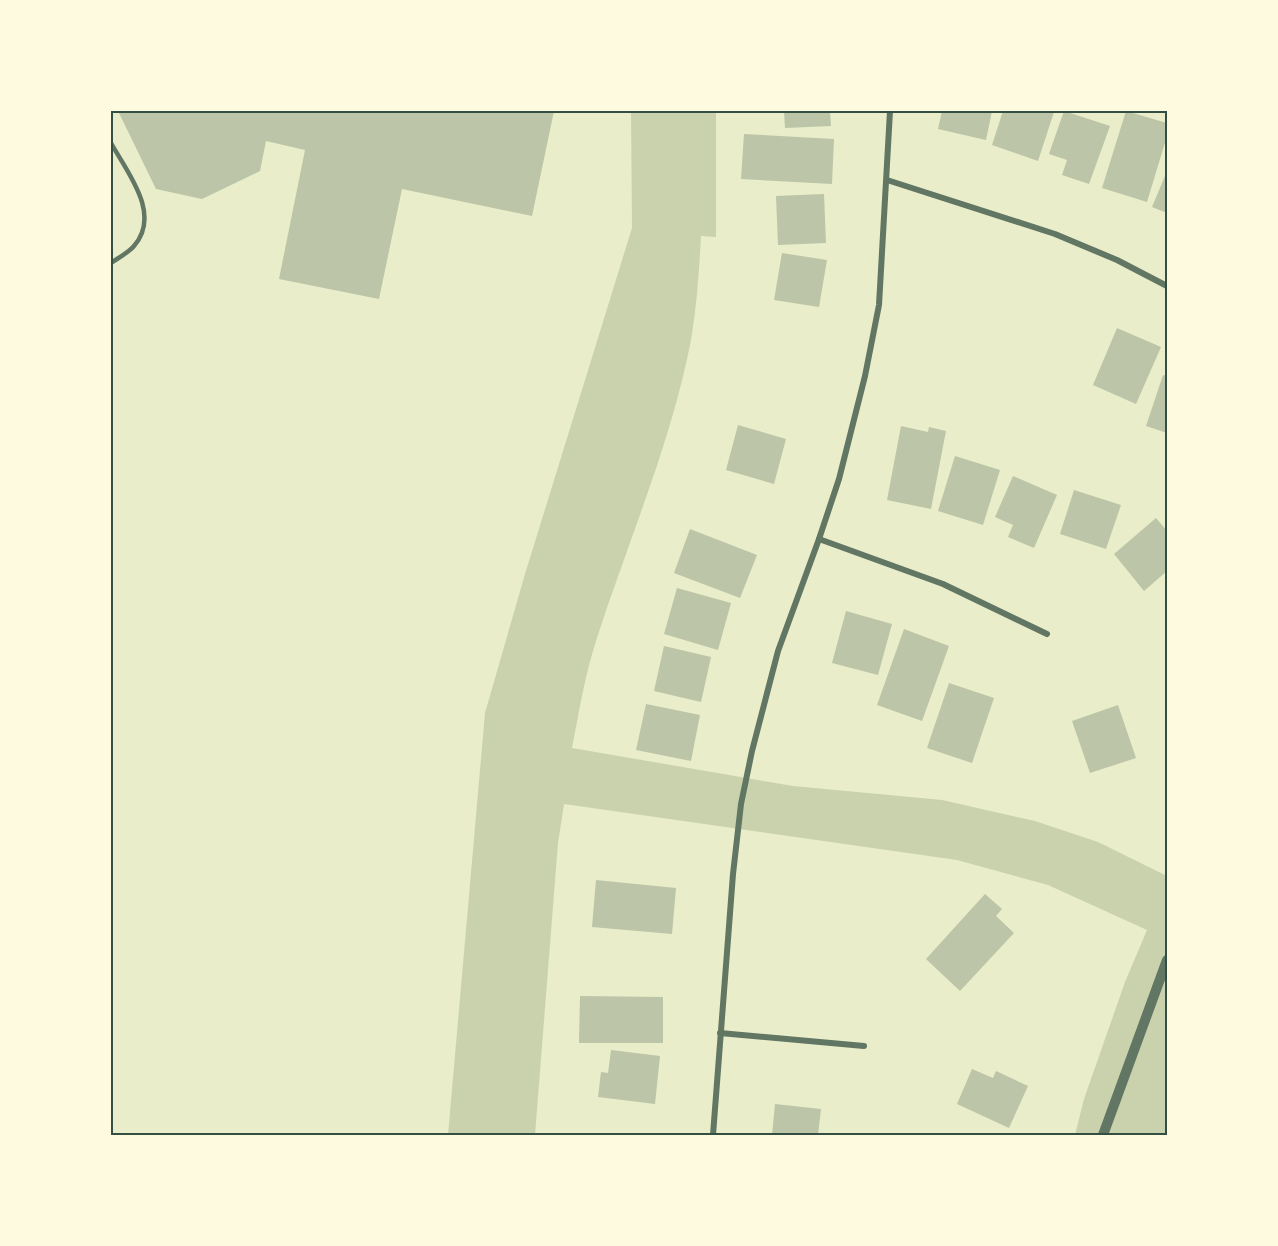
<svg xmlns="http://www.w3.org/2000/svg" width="1278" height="1246" viewBox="0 0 1278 1246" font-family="Ubuntu,sans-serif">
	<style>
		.green { fill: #cad2ad }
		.building { fill: #bcc5a7 }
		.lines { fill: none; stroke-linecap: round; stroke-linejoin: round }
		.service { stroke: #617663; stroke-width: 4.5 }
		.minor { stroke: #617663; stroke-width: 6 }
		.tertiary { stroke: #617663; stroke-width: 10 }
		.neatline { fill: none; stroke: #344e41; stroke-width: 2 }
	</style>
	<rect width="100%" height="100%" fill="#e9edc9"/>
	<!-- green -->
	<path class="green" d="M631 111H716V237L701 236C699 271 697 305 691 340 671 444 628 541 596 641 585 675 579 712 572 748L793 786 942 800 1035 821 1098 842 1167 876V1135H1075L1084 1099 1125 982 1147 930 1048 885 957 860 564 804 558 843 535 1135H448L485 713 525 574 632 228Z"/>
	<!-- building -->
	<g class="building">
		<polygon points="118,111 554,111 532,216 402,189 379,299 279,279 305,150 266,141 260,171 202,199 156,189"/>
		<polygon points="784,111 830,111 831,126 785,128"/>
		<polygon points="942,111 992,111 986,140 938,129"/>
		<polygon points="1003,111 1054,112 1038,161 992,145"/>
		<polygon points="1064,111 1110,126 1089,184 1062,175 1067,160 1049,154"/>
		<polygon points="1126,111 1167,123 1167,136 1147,202 1102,188"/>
		<polygon points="744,134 834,139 832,184 741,179"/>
		<polygon points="1167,171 1167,213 1152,207"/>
		<polygon points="824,194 826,243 778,245 776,196"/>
		<polygon points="782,253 827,260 819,307 774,300"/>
		<polygon points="1117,328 1161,347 1136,404 1093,385"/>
		<polygon points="1163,375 1167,376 1167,433 1146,426"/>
		<polygon points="738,425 786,439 774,484 726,470"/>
		<polygon points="901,426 928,432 929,427 946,431 931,509 887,500"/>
		<polygon points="955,456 1000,470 983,525 938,511"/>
		<polygon points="1013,476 1057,495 1034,548 1008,537 1013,525 995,517"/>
		<polygon points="1074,490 1121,505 1106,549 1060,534"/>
		<polygon points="1156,518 1167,531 1167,571 1144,591 1114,554"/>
		<polygon points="690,529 757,555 740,598 674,573"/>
		<polygon points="677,588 731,603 718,650 664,634"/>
		<polygon points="846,611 892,624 878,675 832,663"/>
		<polygon points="904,629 949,646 922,721 877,705"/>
		<polygon points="664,646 711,657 701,702 654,691"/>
		<polygon points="949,683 994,698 972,763 927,748"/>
		<polygon points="646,704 700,715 691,761 636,750"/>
		<polygon points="1118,705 1136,758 1090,773 1072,721"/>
		<polygon points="596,880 676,888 672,934 592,927"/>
		<polygon points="985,894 1002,909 996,916 1014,933 960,991 926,959"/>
		<polygon points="580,996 663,997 663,1043 579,1043"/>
		<polygon points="611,1050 660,1056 655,1104 598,1097 601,1072 608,1073"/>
		<polygon points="972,1069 993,1078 996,1071 1028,1086 1009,1128 957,1104"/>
		<polygon points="775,1104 821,1109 818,1135 772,1135"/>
	</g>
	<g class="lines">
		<!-- service -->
		<path class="service" d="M111 143C127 172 162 214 134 246 128 253 118 258 111 263"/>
		<!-- minor -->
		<g class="minor">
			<polyline points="887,180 1055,234 1117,260 1167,286"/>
			<polyline points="819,539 943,584 1047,634"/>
			<polyline points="720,1033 864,1046"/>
			<polyline points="713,1135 733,874 741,804 752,751 778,651 819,539 839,479 865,376 879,305 890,111"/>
		</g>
		<!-- tertiary -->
		<polyline class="tertiary" points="1103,1135 1167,960"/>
	</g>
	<!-- border -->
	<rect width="1278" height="1246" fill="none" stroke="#fefae0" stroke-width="225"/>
	<rect x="112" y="112" width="1054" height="1022" class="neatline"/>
</svg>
